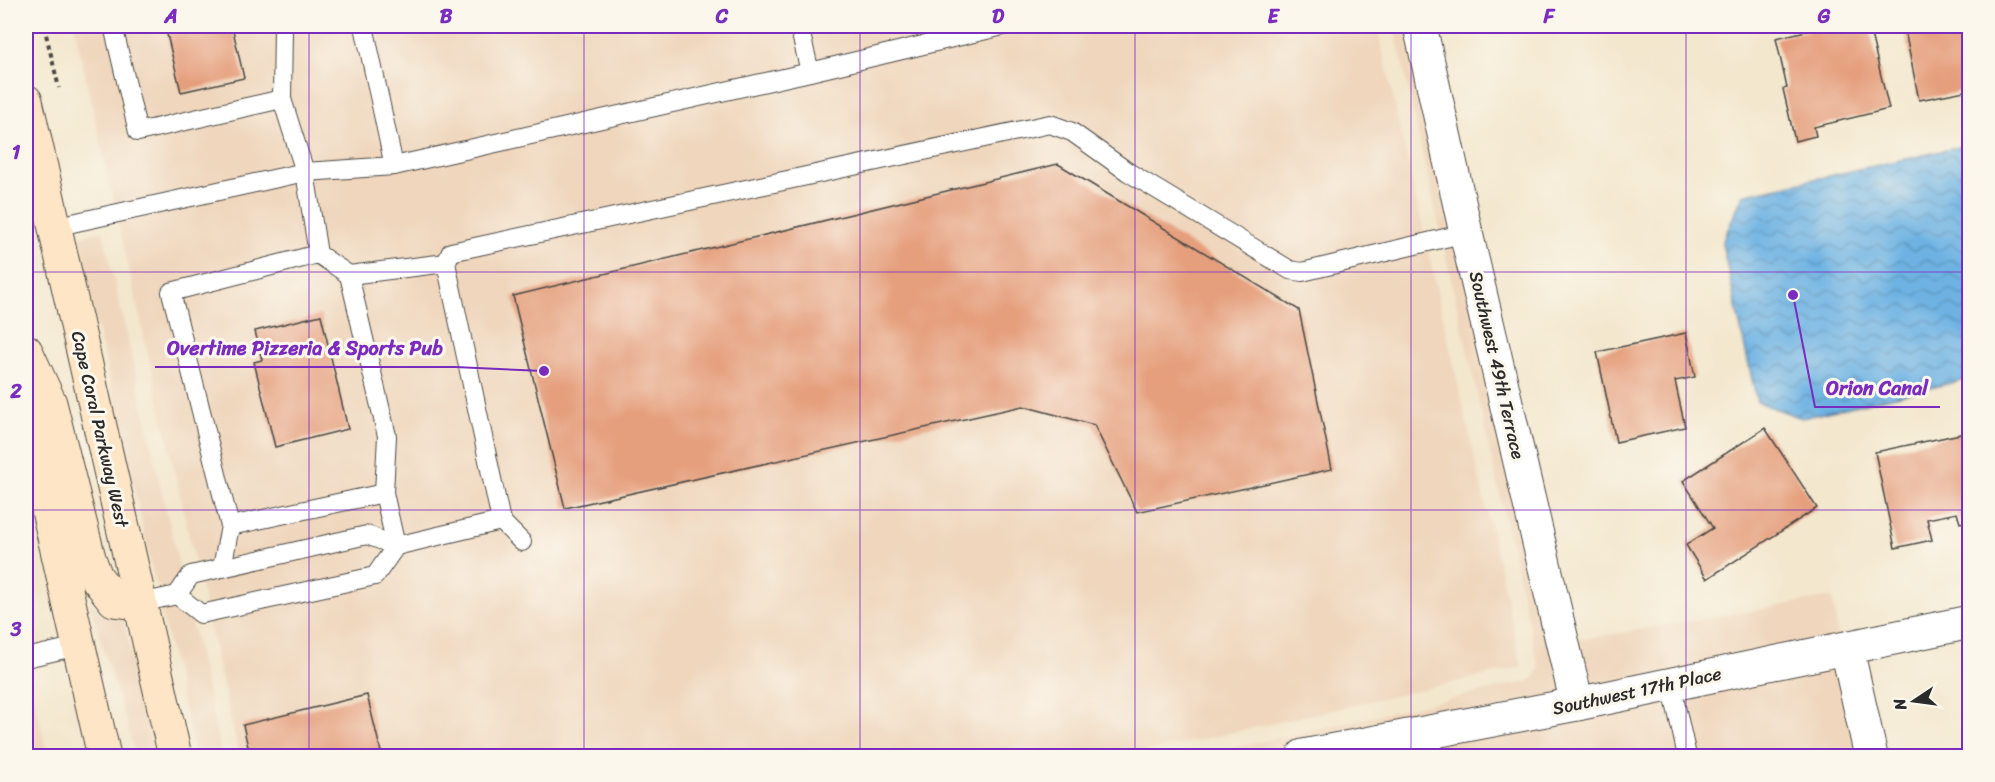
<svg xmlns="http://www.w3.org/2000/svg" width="1995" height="782" viewBox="0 0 1995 782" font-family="Sriracha,sans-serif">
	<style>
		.built { fill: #efd6bc }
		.water { fill: url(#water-waves); stroke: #4c6e87; stroke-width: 1.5 }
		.building { fill: #e59f7d }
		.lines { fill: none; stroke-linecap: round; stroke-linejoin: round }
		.lane-casing { stroke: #494743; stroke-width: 20 }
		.street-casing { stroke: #494743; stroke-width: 35 }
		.secondary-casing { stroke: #494743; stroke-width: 35 }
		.path { stroke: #494743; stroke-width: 4; stroke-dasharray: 4.5 4.5; stroke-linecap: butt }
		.lane { stroke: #fff; stroke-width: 18 }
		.street { stroke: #fff; stroke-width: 33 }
		.secondary { stroke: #fde5c5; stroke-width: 33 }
		.grid { fill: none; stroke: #7b2cbf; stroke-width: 1.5; stroke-opacity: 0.55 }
		.labels { text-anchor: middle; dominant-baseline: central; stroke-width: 6; stroke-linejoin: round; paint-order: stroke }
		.street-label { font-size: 18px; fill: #2b2b2b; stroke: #fbf7ec }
		.leader { fill: none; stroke: #7b2cbf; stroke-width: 2 }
		.callout-dot { fill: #7b2cbf; stroke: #fbf7ec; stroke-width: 2 }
		.callout-label { font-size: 20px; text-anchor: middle; font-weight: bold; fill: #7b2cbf; stroke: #fbf7ec; stroke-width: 6; stroke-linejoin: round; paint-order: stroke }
		.neatline { fill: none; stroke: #7b2cbf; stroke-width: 2 }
		.grid-label { font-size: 20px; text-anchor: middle; font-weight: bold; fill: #7b2cbf }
	</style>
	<defs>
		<pattern id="water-waves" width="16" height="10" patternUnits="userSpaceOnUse" patternTransform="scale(1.5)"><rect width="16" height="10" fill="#6db2e3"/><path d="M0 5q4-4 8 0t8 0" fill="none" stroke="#5a91b8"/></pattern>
	</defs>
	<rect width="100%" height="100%" fill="#fbf7ec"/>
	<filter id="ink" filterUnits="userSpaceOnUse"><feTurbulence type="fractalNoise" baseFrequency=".0167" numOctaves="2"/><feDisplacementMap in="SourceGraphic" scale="12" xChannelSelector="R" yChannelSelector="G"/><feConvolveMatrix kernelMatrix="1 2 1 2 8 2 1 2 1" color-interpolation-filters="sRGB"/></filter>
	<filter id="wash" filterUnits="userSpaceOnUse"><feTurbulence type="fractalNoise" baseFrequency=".008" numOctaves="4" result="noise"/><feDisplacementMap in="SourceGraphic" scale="24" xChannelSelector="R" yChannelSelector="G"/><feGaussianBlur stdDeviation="1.35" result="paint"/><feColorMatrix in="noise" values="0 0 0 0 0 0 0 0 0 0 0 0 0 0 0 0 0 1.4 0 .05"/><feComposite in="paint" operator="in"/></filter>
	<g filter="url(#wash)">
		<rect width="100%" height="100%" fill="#f3e7cd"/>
		<!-- built -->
		<g class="built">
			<polygon points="74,26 1377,26 1522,667 1128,756 239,756"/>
			<polygon points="1394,26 1420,26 1572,641 1832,597 1858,756 1196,756 1526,682 1535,677 1539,669"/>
			<polygon points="103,231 222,756 195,756 159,601 159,585 156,585 77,237"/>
			<polygon points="89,601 100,613 124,621 155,756 136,756"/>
			<polygon points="26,661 48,756 26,756"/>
		</g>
		<!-- water -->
		<polygon class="water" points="1969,145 1969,379 1802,418 1757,402 1722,243 1743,195"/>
		<g id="blocks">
			<!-- building -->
			<g class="building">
				<polygon points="165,26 232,26 244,78 181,92"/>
				<polygon points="1827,26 1869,26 1889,109 1814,127 1816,136 1795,141 1783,89 1787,88 1776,38"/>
				<polygon points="1904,26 1970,26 1970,90 1919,100"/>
				<polygon points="1058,164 1299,310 1332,469 1137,512 1094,425 1023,406 565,508 513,296"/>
				<polygon points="321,315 348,429 275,447 254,362 262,360 255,331"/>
				<polygon points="1686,333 1695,377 1675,381 1685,427 1616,442 1597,352"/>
				<polygon points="1765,428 1817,508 1707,579 1686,545 1713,528 1683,481"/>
				<polygon points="1970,432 1970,521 1960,523 1957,513 1927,519 1932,540 1895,548 1875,452"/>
				<polygon points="367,695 382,756 250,756 243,725"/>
			</g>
		</g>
	</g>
	<g filter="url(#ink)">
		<use href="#blocks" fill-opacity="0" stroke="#494743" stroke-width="1.5"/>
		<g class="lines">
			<!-- lane casing -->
			<g class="lane-casing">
				<g id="lane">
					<polyline points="113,26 138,132 282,99 305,172 318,254 349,275 446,263"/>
					<polyline points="364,26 394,166"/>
					<polyline points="810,72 1003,26"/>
					<polyline points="282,99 283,26"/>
					<polyline points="54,227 305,172 394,166 810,72 799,26"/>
					<polyline points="230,526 384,493"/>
					<polyline points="522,542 501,521 446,263 451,252 1050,124 1072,132 1128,172 1290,270 1302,272 1466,233"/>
					<polyline points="222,568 230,526 171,292 318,254"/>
					<polyline points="177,595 201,614 375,576 396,546 384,493 387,436 349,275"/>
					<polyline points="140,603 177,595 191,575 367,535 396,546 501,521"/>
					<polyline points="26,658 78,646"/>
					<polyline points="1671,684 1687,756"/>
					<polyline points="1430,732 1435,756"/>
				</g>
			</g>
			<!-- street casing -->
			<g class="street-casing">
				<g id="street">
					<polyline points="1420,26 1466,233 1577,704"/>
					<polyline points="1847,649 1871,756"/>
					<polyline points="1303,756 1577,704 1970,622"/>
				</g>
			</g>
			<!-- secondary casing -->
			<g class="secondary-casing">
				<g id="secondary">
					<polyline points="26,101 175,756"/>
					<polyline points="26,351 50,403 89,558 96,577 114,600 140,603"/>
					<polyline points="26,414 104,756"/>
				</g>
			</g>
			<!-- path -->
			<polyline class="path" points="44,26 59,88"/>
			<!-- lane -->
			<use href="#lane" class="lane"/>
			<!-- street -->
			<use href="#street" class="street"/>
			<!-- secondary -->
			<use href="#secondary" class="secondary"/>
		</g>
	</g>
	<!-- grid -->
	<path class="grid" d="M309 26V756M584 26V756M860 26V756M1135 26V756M1411 26V756M1686 26V756M26 272H1970M26 510H1970"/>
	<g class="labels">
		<!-- street labels -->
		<g class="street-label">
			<text transform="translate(1497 365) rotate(77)">Southwest 49th Terrace</text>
			<text transform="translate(100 429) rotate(77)">Cape Coral Parkway West</text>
			<text transform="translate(1637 691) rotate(-12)">Southwest 17th Place</text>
		</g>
	</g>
	<!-- callouts -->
	<path class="leader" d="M544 371L455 367H155M1793 295L1815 407H1940"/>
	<g class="callout-dot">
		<circle cx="544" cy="371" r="6"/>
		<circle cx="1793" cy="295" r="6"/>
	</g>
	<g class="callout-label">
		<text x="305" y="355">Overtime Pizzeria &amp; Sports Pub</text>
		<text x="1877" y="395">Orion Canal</text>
	</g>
	<!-- margin -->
	<rect width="1995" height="782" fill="none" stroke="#fbf7ec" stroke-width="66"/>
	<!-- north arrow -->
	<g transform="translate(1914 701) rotate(257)" stroke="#fbf7ec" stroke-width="4.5" paint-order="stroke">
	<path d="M0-4.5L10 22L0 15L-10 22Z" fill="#2b2b2b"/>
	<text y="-9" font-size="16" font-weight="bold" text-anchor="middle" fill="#2b2b2b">N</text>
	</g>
	<rect x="33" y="33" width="1929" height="716" class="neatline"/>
	<g class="grid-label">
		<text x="171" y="23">A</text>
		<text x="446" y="23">B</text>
		<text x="722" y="23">C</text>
		<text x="998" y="23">D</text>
		<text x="1273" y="23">E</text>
		<text x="1549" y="23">F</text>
		<text x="1824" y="23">G</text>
		<text x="16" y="159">1</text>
		<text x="16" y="398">2</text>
		<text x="16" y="636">3</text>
	</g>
</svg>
